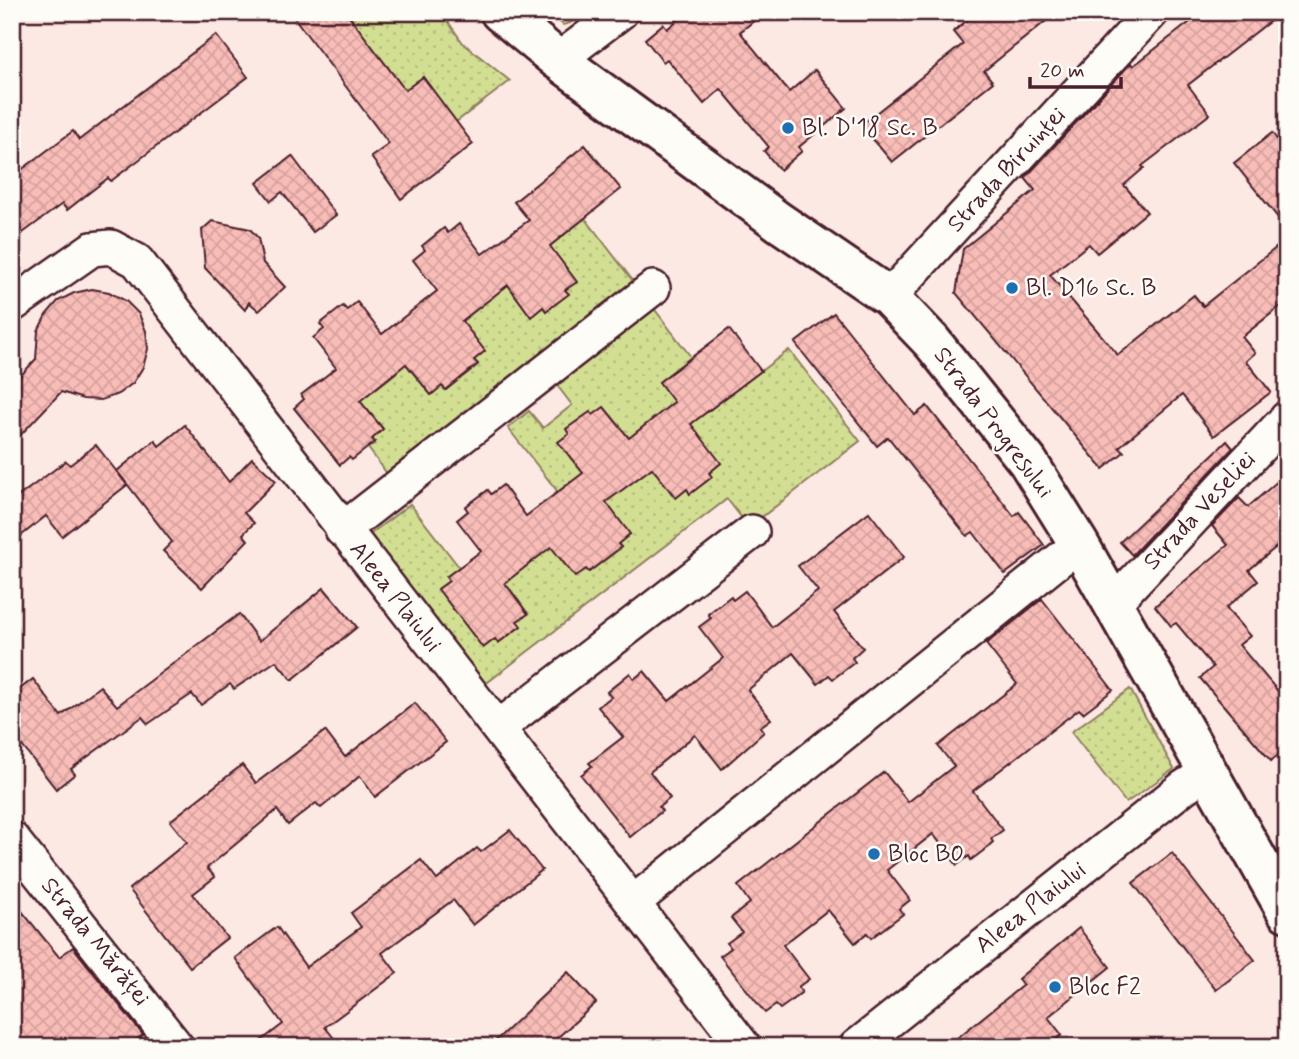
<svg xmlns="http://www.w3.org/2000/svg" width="1299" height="1059" viewBox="0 0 1299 1059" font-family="Mynerve,sans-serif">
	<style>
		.green { fill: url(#green-dots); stroke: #8e7f5f; stroke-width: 2 }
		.building { fill: url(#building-cross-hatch); stroke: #4a1f2b; stroke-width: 2 }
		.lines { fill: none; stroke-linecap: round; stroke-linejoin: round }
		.street-casing { stroke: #4a1f2b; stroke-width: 38 }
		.secondary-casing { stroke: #4a1f2b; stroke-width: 44 }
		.street { stroke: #fdfcf7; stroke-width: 33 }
		.secondary { stroke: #fdfcf7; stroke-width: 38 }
		.poi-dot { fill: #1f6fb2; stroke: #fdfcf7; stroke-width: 2.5 }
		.labels { text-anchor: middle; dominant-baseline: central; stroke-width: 5; stroke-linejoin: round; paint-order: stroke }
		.poi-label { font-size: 24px; fill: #4a1f2b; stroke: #fdfcf7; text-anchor: start }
		.street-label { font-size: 24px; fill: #4a1f2b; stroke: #fdfcf7 }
	</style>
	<defs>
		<pattern id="green-dots" width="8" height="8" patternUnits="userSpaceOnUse" patternTransform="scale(1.75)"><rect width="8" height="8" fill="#d2df93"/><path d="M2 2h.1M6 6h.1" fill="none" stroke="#b6bf7f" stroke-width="1.8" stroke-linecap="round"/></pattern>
		<pattern id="building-cross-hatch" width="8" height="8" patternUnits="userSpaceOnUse" patternTransform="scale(1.75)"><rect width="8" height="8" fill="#f9bdb8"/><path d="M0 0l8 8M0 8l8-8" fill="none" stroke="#d7a29e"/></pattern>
	</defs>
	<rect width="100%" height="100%" fill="#fce9e4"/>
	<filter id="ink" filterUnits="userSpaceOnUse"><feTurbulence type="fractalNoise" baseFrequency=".0143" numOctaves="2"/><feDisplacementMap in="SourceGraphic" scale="14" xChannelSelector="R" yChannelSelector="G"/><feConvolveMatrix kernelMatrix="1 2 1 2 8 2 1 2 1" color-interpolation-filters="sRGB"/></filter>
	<g filter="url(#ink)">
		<!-- green -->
		<g class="green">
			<polygon points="346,12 441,12 463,43 510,81 456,122 405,90"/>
			<polygon points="549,12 584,12 570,23 563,25"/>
			<path d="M585 218 691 357 659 382 677 406C655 415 641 428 626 445L622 429 604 407 593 415 590 412 566 429 569 434 559 442 576 465 592 473 574 486 570 482 558 492 508 428 529 411 543 428 572 405 546 371 397 487 368 448 375 443 372 439 383 429 366 408 352 399 369 386 373 391 396 373 391 368 413 351 445 390 478 365 474 360 485 351 468 329 449 325 510 278 514 294 531 316 543 307 546 311 568 294 565 290 576 282 545 250Z"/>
			<path d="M789 350 860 441 749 527 727 499 484 685 369 535 410 504 459 567 446 577 449 581 438 589 483 647 495 639 498 643 520 627 517 621 528 614 511 590 491 585 557 535V555L575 577 586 569 589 572 621 548 618 544 630 534 593 507C617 493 637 481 655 459L659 477 675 498 687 489 690 493 712 477 709 473 721 463 684 429Z"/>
			<polygon points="1130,689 1174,769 1126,803 1071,732"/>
		</g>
		<!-- building -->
		<g class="building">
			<polygon points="290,12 346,12 405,90 423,77 473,144 401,199 371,157 389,144"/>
			<polygon points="687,12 765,12 740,32 789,92 815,70 846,108 799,147 802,151 780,170 764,151 769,147 721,89 704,104 667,59 663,62 645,39 663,24 667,29"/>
			<polygon points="977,12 1057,12 984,71 993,82 892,162 861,125 963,44 953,32"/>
			<polygon points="1203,12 1282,12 1188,85 1210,114 1142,166 1144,168 1124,185 1147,212 1097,253 1089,244 1050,275 1118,355 1194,295 1203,306 1287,239 1287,301 1242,337 1255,353 1246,361 1271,392 1214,436 1182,395 1119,447 1124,452 1103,469 956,293 963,249 1035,190 1025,178 1131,63 1133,66"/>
			<polygon points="216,35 248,77 111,181 108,178 67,210 62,204 12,241 12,177 73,131 79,140"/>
			<polygon points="1272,133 1287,152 1287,229 1234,163"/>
			<polygon points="585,145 621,189 550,246 577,282 565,290 569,294 546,311 543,307 531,317 508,285 462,321 485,351 474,360 478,364 446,390 442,386 431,395 406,364 360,401 383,429 372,439 375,442 352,460 349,457 340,465 294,408 304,399 301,395 336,368 313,338 324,329 320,324 343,306 347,310 357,302 382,334 437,291 413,260 425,250 422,246 444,228 448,233 459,224 482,254 529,220 514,202"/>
			<polygon points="292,156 336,215 313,232 282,192 271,201 257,183"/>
			<polygon points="212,221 250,229 258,238 263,263 285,287 259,311 249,302 245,310 205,268 202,230"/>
			<polygon points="92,289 109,292 126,301 139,314 146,331 148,349 143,367 133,383 118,394 101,400 83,399 61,392 12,444 12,385 36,359 38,331 46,315 58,301 74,293"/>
			<polygon points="834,313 915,415 927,406 1014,516 1019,512 1044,545 1005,574 973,532 967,536 888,437 877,446 795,343"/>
			<polygon points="729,329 761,371 691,424 721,463 709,473 712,477 690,494 687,489 676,498 652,468 606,502 630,534 618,544 621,547 589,572 586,569 575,577 551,547 505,583 528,614 517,621 521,626 498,643 495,639 483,648 438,589 449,581 446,577 481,551 457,520 468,511 465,507 488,490 491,494 503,485 526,516 583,473 558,442 569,434 566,429 590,412 593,415 604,407 629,438 674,402 659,382"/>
			<polygon points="185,425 229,482 252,458 276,481 244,513 254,523 243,534 248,540 202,588 163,551 172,542 117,471 155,440 159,446"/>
			<polygon points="1227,441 1233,448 1132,555 1120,542"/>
			<polygon points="96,445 127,485 62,536 46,516 12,543 12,501 66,461 70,465"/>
			<polygon points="1287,473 1287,538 1249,570 1258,581 1226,608 1250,636 1239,645 1287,702 1287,748 1271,761 1200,678 1213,667 1176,623 1171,626 1155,606 1228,545 1212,526 1239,498 1248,507"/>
			<polygon points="869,512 904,557 834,612 863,648 852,658 855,662 833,679 829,675 818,684 793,653 748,690 771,719 760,727 764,732 722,769 695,735 650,772 670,798 659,807 662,811 630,837 581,775 592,766 589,763 623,737 598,707 611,697 607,692 630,673 634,679 644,671 669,701 723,658 699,627 711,618 708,614 731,596 733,600 745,591 772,627 818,591 798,566"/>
			<polygon points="324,588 357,627 292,680 276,661 234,689 230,684 201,705 192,694 148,724 142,717 71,769 75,774 56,789 12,733 12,695 33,679 61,716 100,686 117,706 239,614 259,641"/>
			<polygon points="1042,599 1113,690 1083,713 1079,709 973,791 1003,830 991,839 993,842 983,851 971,860 969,856 957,865 933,834 887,870 910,900 899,909 903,914 871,938 867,933 855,943 828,910 783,945 809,979 798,987 802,992 791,1001 780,1009 776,1005 765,1013 720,956 731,948 727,943 742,932 731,918 750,903 738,886 884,772 908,802 954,766 938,746 1017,684 986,644"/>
			<polygon points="415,703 446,742 375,797 360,776 321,808 316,803 288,825 277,810 207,868 215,877 193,894 227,938 190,967 129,889 187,842 170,821 242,765 256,783 325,731 345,757"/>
			<polygon points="510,830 542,870 473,925 453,900 382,953 397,973 325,1027 341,1047 253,1047 283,1024 235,958 277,927 306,967 361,927 351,913 421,860 437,880 477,848 481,852"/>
			<polygon points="1172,853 1255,960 1216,990 1133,883"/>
			<polygon points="12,899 59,957 73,947 143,1035 127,1047 12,1047"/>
			<polygon points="1079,928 1110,967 1048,1017 1062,1035 1046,1047 946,1047 1023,985 1018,979"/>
			<polygon points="568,972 596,1003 547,1047 489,1047"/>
		</g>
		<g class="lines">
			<!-- street casing -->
			<g class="street-casing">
				<g id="street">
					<polyline points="558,60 621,12"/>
					<polyline points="889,297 1152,12"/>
					<polyline points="12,305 92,249 111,247 137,261 744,1047"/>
					<polyline points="342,530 653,288"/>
					<polyline points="1113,604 1287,418"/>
					<polyline points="498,728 752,532"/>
					<polyline points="12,839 177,1047"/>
					<polyline points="634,902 1079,544"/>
					<polyline points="856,1047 1184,787 1207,772"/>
				</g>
			</g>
			<!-- secondary casing -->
			<g class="secondary-casing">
				<polyline id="secondary" points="500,12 558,60 779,222 889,297 932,342 1028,462 1079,544 1287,912"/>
			</g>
			<!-- street -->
			<use href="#street" class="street"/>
			<!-- secondary -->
			<use href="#secondary" class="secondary"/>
		</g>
	</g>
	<!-- markers -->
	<g class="poi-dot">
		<circle cx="788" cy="128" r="7"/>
		<circle cx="1012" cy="288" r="7"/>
		<circle cx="874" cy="854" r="7"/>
		<circle cx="1055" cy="987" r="7"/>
	</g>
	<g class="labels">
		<!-- poi labels -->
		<g class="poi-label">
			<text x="802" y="128">Bl. D'18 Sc. B</text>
			<text x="1026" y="288">Bl. D16 Sc. B</text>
			<text x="888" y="854">Bloc B0</text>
			<text x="1069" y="987">Bloc F2</text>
		</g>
		<!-- street labels -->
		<g class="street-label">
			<text transform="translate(1007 170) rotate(-47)">Strada Biruinței</text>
			<text transform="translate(993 423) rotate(53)">Strada Progresului</text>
			<text transform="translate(1200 511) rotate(-47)">Strada Veseliei</text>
			<text transform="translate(395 597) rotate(52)">Aleea Plaiului</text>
			<text transform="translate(1031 908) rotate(-38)">Aleea Plaiului</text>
			<text transform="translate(95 942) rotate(51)">Strada Mărăței</text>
		</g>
	</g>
	<!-- margin -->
	<rect width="1299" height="1059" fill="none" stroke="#fdfcf7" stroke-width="42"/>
	<rect x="21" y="21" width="1257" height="1017" fill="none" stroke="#4a1f2b" stroke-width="2.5" filter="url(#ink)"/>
	<!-- scale -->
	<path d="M1030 77v10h91v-10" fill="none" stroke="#4a1f2b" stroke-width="3.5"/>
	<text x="1040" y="77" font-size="21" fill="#4a1f2b" stroke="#fdfcf7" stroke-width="5" paint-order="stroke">20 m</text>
</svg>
